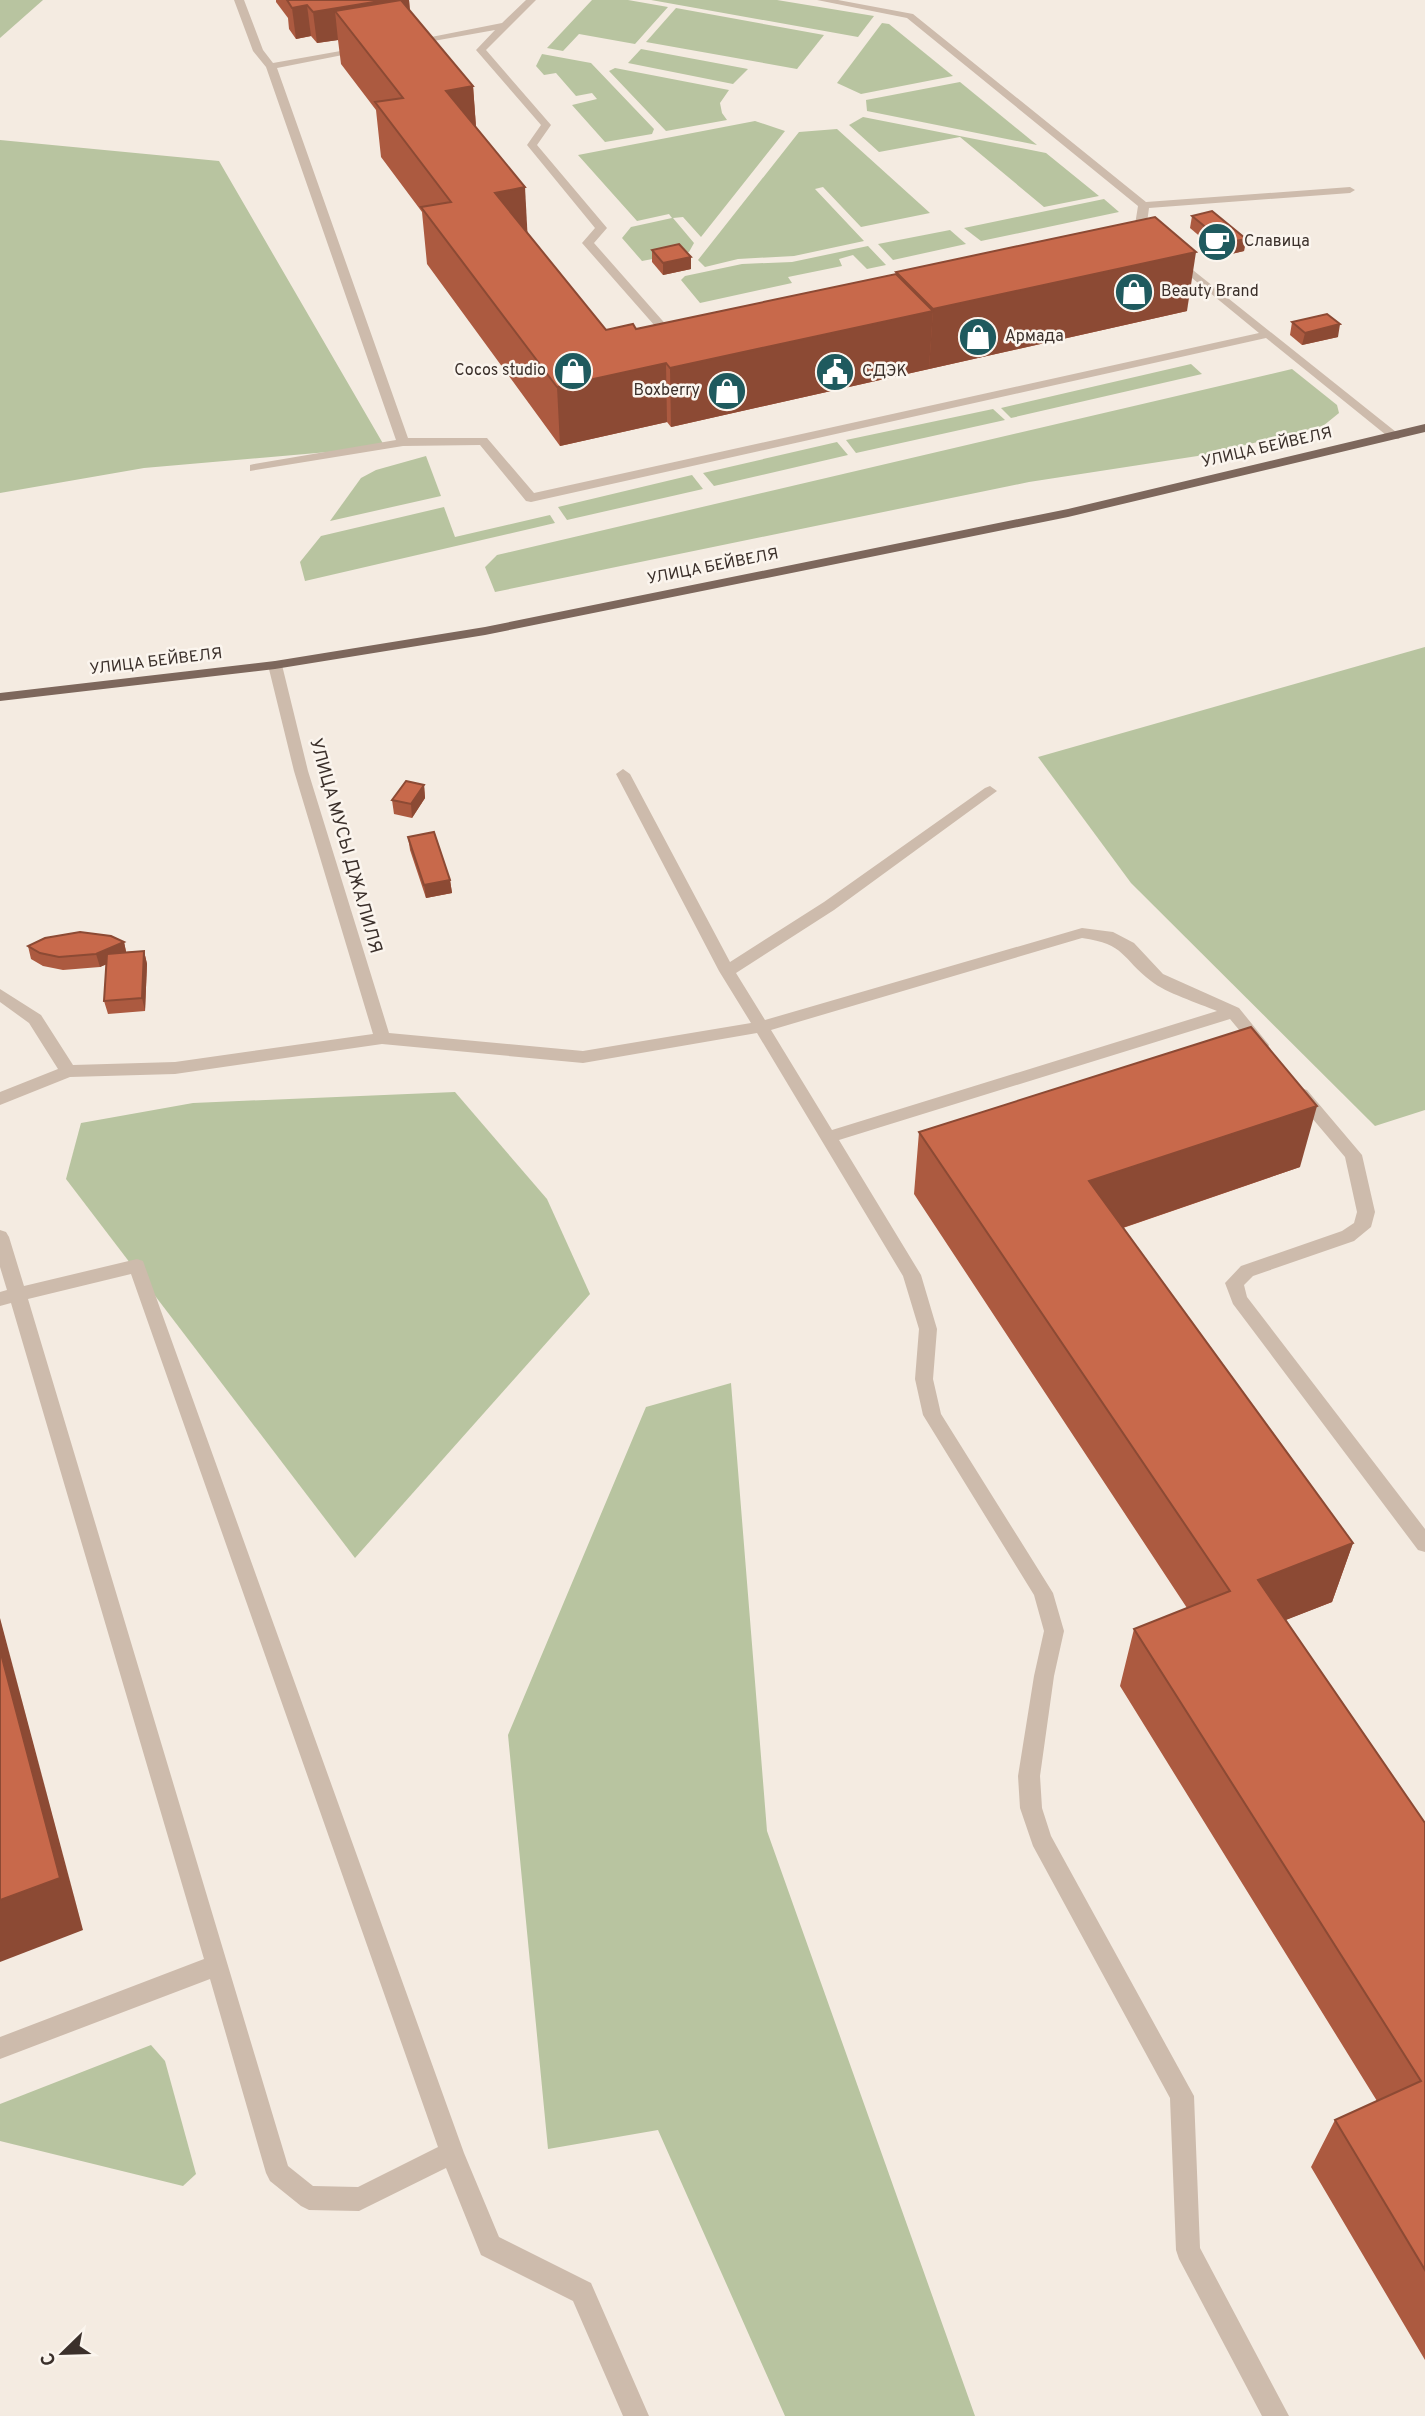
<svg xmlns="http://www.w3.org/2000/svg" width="1425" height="2416" viewBox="0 0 1425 2416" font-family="Overpass,sans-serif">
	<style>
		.green { fill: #b8c4a0 }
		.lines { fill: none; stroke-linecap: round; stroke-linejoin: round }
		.minor { fill: #cdbbac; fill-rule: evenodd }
		.major { fill: #7d675c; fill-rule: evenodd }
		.wall { fill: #ac5a40 }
		.shaded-wall { fill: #8c4a34 }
		.building { fill: #c8694b; stroke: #8c4a34; stroke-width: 2 }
		.labels { text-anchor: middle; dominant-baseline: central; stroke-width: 5; stroke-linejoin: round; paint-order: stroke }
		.far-poi-label { font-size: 16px; fill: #3b302b; stroke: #fbf5ee; text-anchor: start }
		.far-street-label { font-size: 16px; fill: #3b302b; stroke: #fbf5ee }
		.street-label { font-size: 18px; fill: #3b302b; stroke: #fbf5ee }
	</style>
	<rect width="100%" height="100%" fill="#f4ebe1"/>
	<!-- green -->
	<g class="green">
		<polygon points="0,0 43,0 0,38"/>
		<polygon points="592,0 628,0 668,7 635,44 579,34 563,51 547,48"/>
		<polygon points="651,0 777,0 874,16 858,37"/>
		<polygon points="676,8 824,35 797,69 646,42"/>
		<polygon points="882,23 889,24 953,76 861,94 837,83"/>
		<polygon points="641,49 748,69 733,84 628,63"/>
		<polygon points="542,54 591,63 654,129 652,134 605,142 572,105 597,99 592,93 576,96 556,73 544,75 536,66"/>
		<polygon points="615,68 729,90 720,103 722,113 727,120 666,131 609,71"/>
		<polygon points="960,82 1037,145 867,111 866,100"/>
		<polygon points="863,117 1046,153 1099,196 1044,207 960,137 879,152 849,125"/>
		<polygon points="755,121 785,131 701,237 683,217 673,218 694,243 689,252 642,261 622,238 631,227 672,218 669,214 637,221 578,155"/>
		<polygon points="837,129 930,213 861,227 823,187 815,189 864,241 794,256 738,259 705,267 698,260 799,132"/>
		<polygon points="0,140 219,161 385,447 144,468 0,493"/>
		<polygon points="1104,199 1119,212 981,241 964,228"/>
		<polygon points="950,230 966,244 893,260 878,244"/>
		<polygon points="868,246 886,265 867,269 853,255 839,259 842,266 788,277 792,283 700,303 681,280 685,276 742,264 792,262"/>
		<polygon points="1191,364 1202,374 1011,418 1001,408"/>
		<polygon points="1292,369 1337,405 1339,413 1323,426 1204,455 1029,482 495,592 485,567 497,555"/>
		<polygon points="993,409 1005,420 856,453 846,440"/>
		<polygon points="837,442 848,455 714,486 703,473"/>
		<polygon points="426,456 441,496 330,521 361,478 376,470"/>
		<polygon points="692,475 703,489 567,520 558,507"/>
		<polygon points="444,507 455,537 550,515 555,523 305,581 300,562 321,536"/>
		<polygon points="1425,647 1425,1110 1375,1126 1131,883 1038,757"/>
		<polygon points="455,1092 547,1199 590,1294 355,1558 66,1179 81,1123 193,1103"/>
		<polygon points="731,1383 767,1831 975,2416 785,2416 658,2130 548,2149 508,1735 646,1407"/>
		<polygon points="151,2045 165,2061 196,2174 183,2186 0,2141 0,2104"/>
	</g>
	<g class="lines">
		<!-- minor -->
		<g class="minor">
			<polygon points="234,0 244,0 263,50 273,63 363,47 368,50 277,68 408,438 487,438 534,493 1259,333 1170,260 1170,256 1174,255 1401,436 1399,439 1391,439 1266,338 531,502 526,501 480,445 403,446 250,471 250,465 254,464 396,440 266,67 253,51"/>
			<polygon points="526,0 536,0 486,50 551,125 537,145 607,228 594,243 669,328 683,327 683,331 662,334 582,243 595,228 527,145 541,125 476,50 495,30 411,45 406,42 502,23"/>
			<polygon points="817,0 838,0 913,14 1146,202 1350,187 1355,190 1350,193 1149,208 1146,230 1156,238 1146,240 1134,231 1138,206 907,18"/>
			<path d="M275 661 282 665 308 771 389 1033 583 1051 751 1023 719 971 616 774 623 769 630 774 730 962 824 902 985 788 990 786 997 791 834 910 736 973 765 1020 1082 928 1113 932 1134 943 1163 974 1239 1008 1269 1045 1267 1049H1255L1230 1019 839 1140 921 1275 937 1329 933 1379 941 1414 1053 1593 1064 1631 1054 1676 1040 1776 1042 1808 1051 1836 1194 2096 1200 2248 1289 2416H1262L1179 2259 1176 2250 1170 2098 1033 1846 1020 1808 1018 1776 1034 1676 1044 1631 1034 1595 923 1415 915 1379 919 1329 903 1276 757 1033 583 1063 382 1044 175 1074 70 1077 0 1105V1092L58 1069 29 1023 0 1002V989L41 1015 73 1065 175 1062 373 1034 294 771 268 665ZM1082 938C1126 944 1121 958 1151 981 1166 993 1198 1003 1217 1011L832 1130 771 1030Z"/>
			<polygon points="1301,1088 1307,1090 1362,1155 1375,1212 1371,1227 1354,1241 1253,1276 1244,1285 1247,1297 1425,1529 1425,1552 1418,1550 1233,1304 1225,1283 1241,1266 1342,1231 1354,1223 1357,1212 1345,1157 1295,1098 1293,1094 1295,1090"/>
			<path d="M0 1230 6 1232 9 1237 24 1286 137 1259 143 1261 464 2153 499 2237 591 2283 649 2416H623L573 2301 481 2255 446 2168 359 2211 309 2210 301 2206 270 2181 266 2173 210 1979 0 2059V2037L204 1959 11 1303 0 1306V1292L7 1290 0 1267ZM131 1274 438 2147 358 2187 313 2186 288 2166 28 1299Z"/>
		</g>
		<!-- major -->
		<polygon class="major" points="1425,424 1425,432 1068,517 485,635 275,669 0,701 0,693 275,661 485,627 1068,509"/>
	</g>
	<!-- wall -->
	<g class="wall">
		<polygon points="276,0 409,0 410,11 473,86 476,128 527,233 606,330 636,329 896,274 896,272 1187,311 671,427 667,422 560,446 427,264 422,212 381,157 376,110 341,64 338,40 317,43 311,36 296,39 289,29 288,18 276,2"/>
		<polygon points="1192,216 1246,239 1244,251 1223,256 1190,228"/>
		<polygon points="652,250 691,269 663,275 652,262"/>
		<polygon points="1292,322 1338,337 1302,345 1290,335"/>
		<polygon points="424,785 425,798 412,818 394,814 392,800"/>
		<polygon points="408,837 450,880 452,893 426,898 410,850"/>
		<polygon points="124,942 126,952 144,951 147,964 145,1011 108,1014 104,1001 106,964 100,967 63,970 43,966 31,959 28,946"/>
		<polygon points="919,1132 1300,1167 1123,1228 1353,1543 1332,1602 1285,1620 1425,1823 1425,2360 1311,2167 1335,2120 1377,2101 1120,1686 1134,1629 1187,1608 914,1194"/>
	</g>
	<!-- shaded-wall -->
	<g class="shaded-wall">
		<polygon points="386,0 409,0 411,27 335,11 338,40 317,43 313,12"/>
		<polygon points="307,5 311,36 296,39 292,8"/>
		<polygon points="473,86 477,140 446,91"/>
		<polygon points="525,187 528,243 495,193"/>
		<polygon points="1246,239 1244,251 1223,256 1225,243"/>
		<polygon points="1196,252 1187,311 929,369 933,309"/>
		<polygon points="691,257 691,269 663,275 663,263"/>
		<polygon points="933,311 929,369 671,427 670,368"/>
		<polygon points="1340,324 1338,337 1302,345 1305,333"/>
		<polygon points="666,363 667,422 560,446 557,387"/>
		<polygon points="424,785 425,798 412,818 411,804"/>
		<polygon points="450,880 452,893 426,898 424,885"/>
		<polygon points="124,942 127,956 100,967 96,954"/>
		<polygon points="144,951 147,964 145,1011 142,998"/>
		<polygon points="1317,1106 1300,1167 1078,1243 1089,1181"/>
		<polygon points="1353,1543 1332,1602 1240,1638 1258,1580"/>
		<polygon points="0,1618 83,1930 0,1962"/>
	</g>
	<!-- building -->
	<g class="building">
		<polygon points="287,0 386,0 313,12 307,5 292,8"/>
		<polygon points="401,0 473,86 446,91 525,187 495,193 606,330 633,324 636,329 896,274 933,311 670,368 666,363 557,387 421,207 451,202 375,102 403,98 335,11"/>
		<polygon points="1212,211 1246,239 1225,243 1192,216"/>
		<polygon points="1155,217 1196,252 933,309 896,272"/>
		<polygon points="679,244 691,257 663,263 652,250"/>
		<polygon points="1327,314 1340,324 1305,333 1292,322"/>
		<polygon points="406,781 424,785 411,804 392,800"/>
		<polygon points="434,832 450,880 424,885 408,837"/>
		<polygon points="80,932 111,936 124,942 96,954 59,957 40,953 28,946 45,938"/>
		<polygon points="144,951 142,998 104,1001 107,954"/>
		<polygon points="1251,1027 1317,1106 1089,1181 1353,1543 1258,1580 1425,1823 1425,2270 1335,2120 1421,2081 1134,1629 1230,1591 919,1132"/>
		<polygon points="0,1650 60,1878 0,1900"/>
	</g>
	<!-- icons -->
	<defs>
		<g id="cafe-disc" transform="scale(2.0125)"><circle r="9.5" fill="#1f5a5e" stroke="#fbf5ee"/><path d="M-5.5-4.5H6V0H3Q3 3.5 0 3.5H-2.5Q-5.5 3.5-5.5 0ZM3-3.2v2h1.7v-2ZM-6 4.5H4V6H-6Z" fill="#fff"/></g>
		<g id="shop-disc" transform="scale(2.0125)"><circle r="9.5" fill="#1f5a5e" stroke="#fbf5ee"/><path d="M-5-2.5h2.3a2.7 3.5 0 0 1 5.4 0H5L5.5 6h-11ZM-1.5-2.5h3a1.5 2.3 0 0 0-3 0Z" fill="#fff"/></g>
		<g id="civic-disc" transform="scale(2.0125)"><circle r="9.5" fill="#1f5a5e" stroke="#fbf5ee"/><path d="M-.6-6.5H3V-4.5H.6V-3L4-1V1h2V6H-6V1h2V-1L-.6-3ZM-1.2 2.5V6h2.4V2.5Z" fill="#fff"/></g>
	</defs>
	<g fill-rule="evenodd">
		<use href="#cafe-disc" x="1217" y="242"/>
		<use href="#shop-disc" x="1134" y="292"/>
		<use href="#shop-disc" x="978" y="337"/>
		<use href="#shop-disc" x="573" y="371"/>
		<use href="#civic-disc" x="835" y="372"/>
		<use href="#shop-disc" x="727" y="391"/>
	</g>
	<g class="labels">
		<!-- far-poi labels -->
		<g class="far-poi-label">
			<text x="1244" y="242">Славица</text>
			<text x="1161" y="292">Beauty Brand</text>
			<text x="1005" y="337">Армада</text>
			<text x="546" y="371" text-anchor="end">Cocos studio</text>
			<text x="862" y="372">СДЭК</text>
			<text x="700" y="391" text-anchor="end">Boxberry</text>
		</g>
		<!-- far-street labels -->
		<g class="far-street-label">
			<text transform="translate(1267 448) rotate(-13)">УЛИЦА БЕЙВЕЛЯ</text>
			<text transform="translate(713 567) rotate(-11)">УЛИЦА БЕЙВЕЛЯ</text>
			<text transform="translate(156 662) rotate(-7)">УЛИЦА БЕЙВЕЛЯ</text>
		</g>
		<!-- street labels -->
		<g class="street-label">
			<text transform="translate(345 846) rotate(74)">УЛИЦА МУСЫ ДЖАЛИЛЯ</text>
		</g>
	</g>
	<!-- north arrow -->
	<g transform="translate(63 2353) rotate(247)" stroke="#fbf5ee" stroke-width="5" paint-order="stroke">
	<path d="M0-5L12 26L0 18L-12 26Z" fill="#3b302b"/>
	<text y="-10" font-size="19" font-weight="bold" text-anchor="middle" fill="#3b302b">С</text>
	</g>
</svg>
